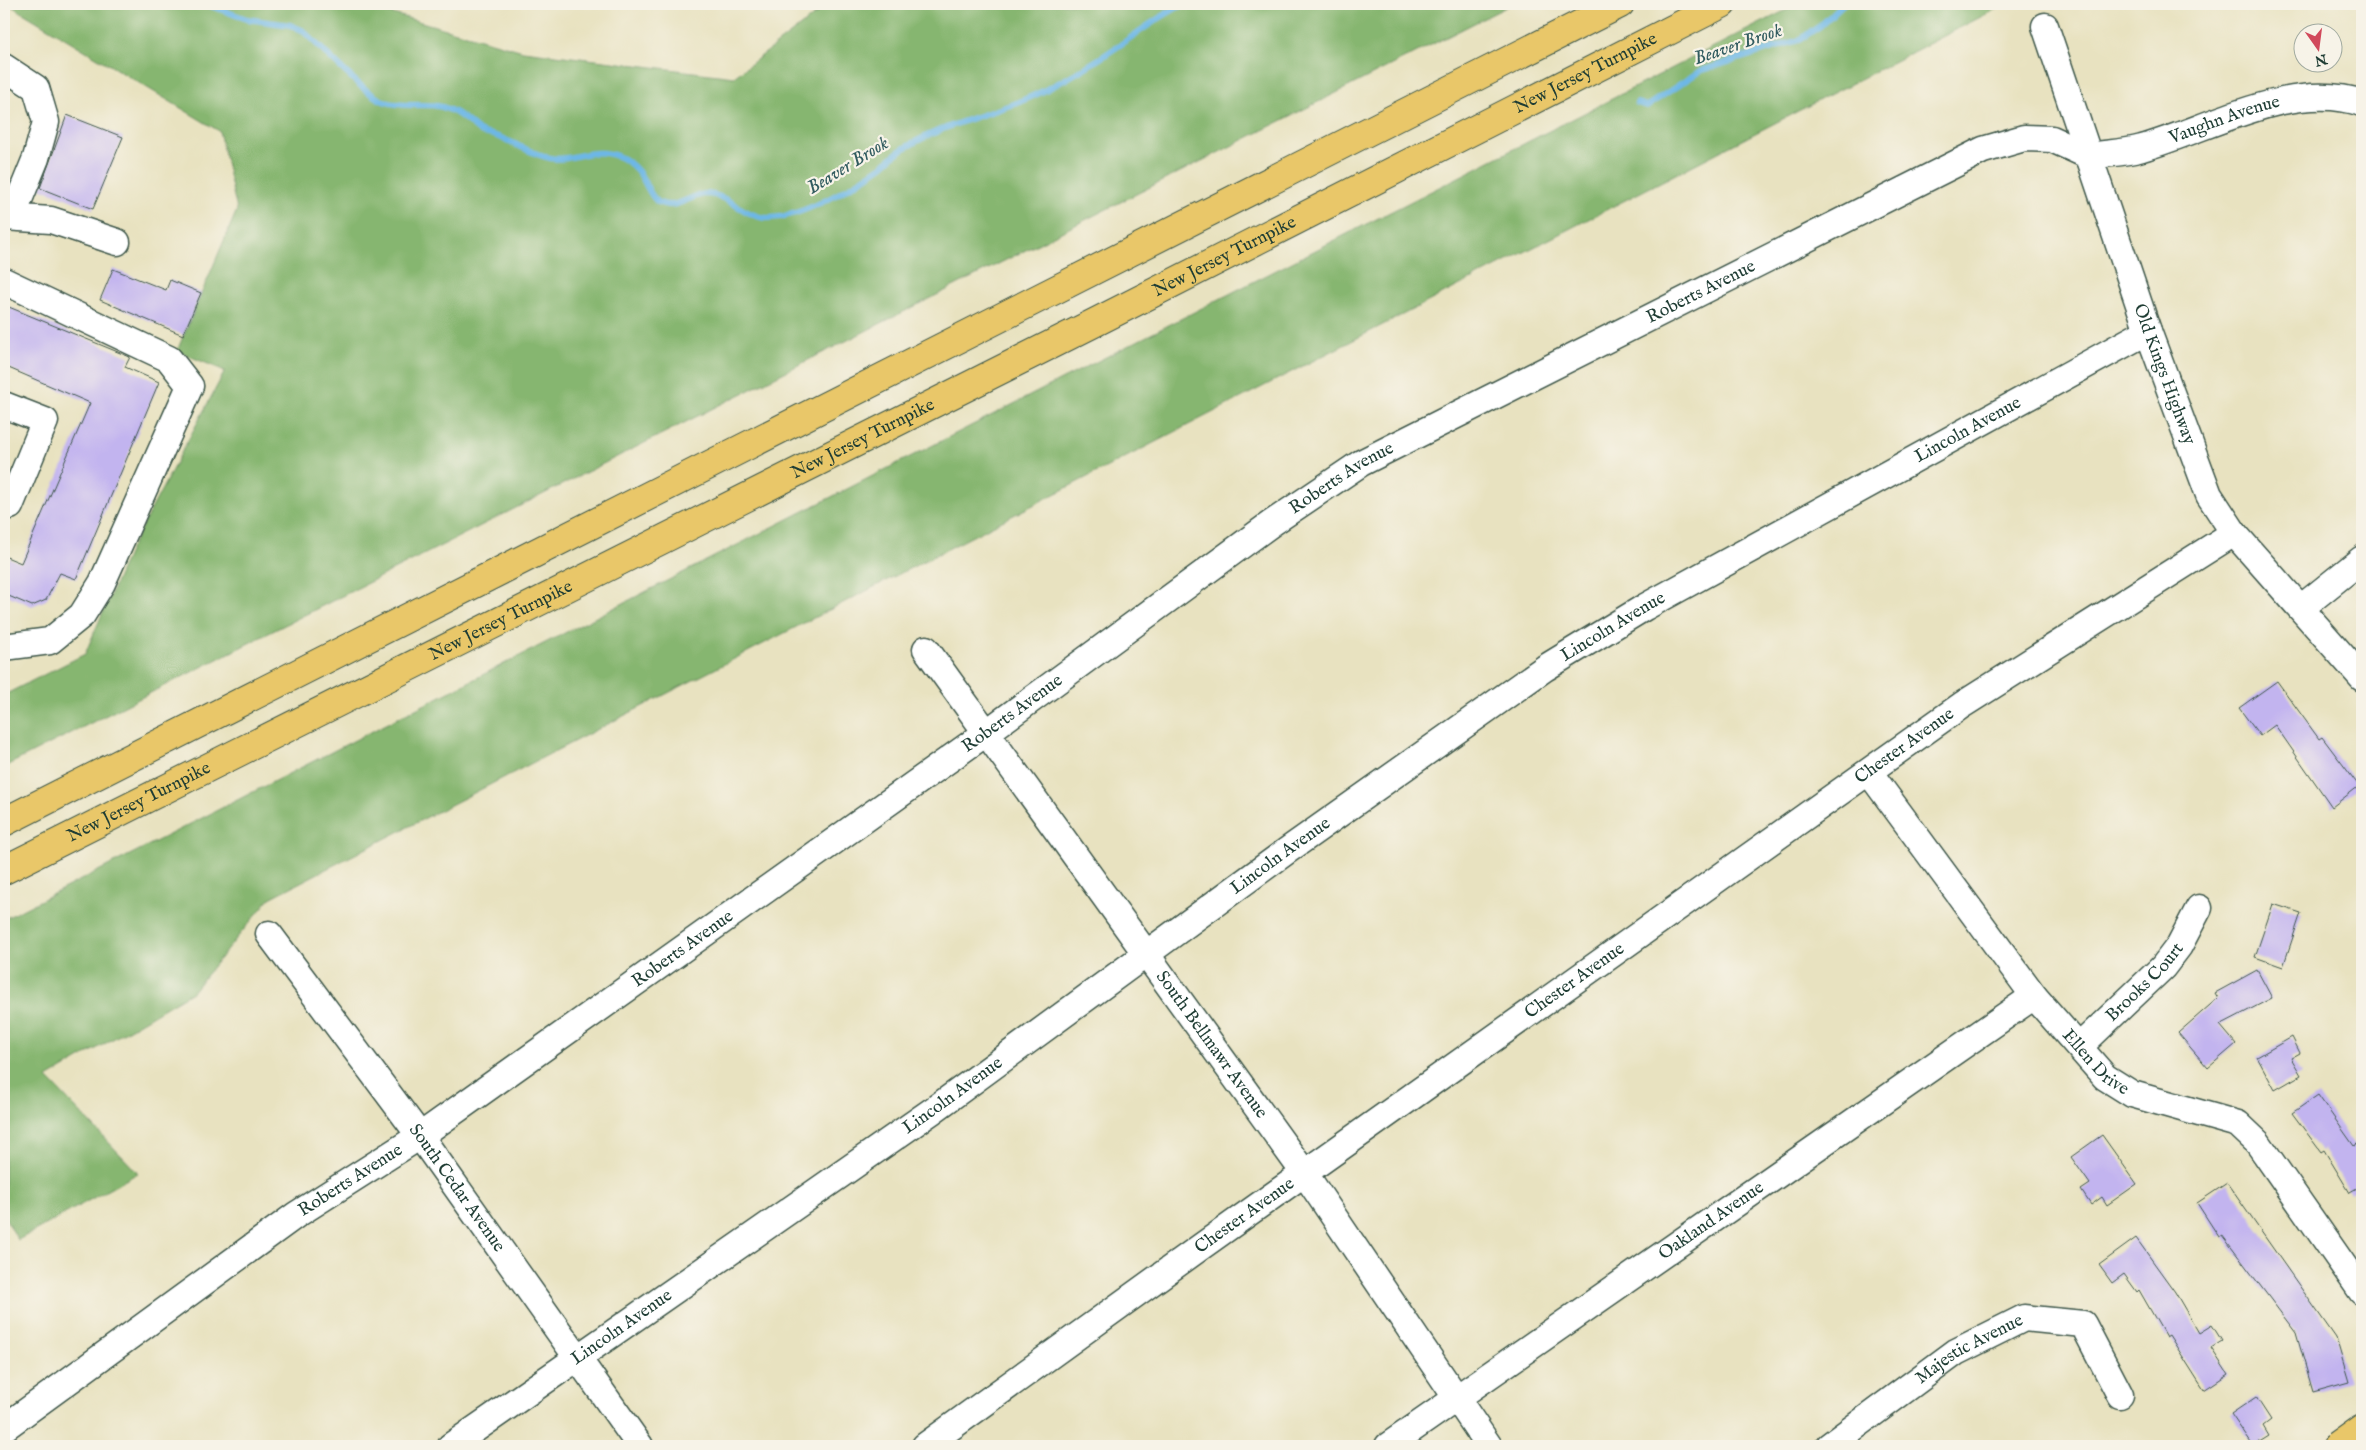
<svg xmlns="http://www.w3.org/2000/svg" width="2366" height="1450" viewBox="0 0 2366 1450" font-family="'IM FELL English',serif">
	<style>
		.forest { fill: #86b670; stroke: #527a52 }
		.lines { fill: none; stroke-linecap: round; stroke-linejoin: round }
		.stream { stroke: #6db7e6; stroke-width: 6 }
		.building { fill: #c2b4ef }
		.minor-casing { stroke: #3d5649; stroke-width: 29 }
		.major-casing { stroke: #3d5649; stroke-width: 30 }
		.highway-casing { stroke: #3d5649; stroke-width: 30 }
		.minor { stroke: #fff; stroke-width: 26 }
		.major { stroke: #e9c769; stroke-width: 28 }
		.highway { stroke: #e9c769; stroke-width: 28 }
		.labels { text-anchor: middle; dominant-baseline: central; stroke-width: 4.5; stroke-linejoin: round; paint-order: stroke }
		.street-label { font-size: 18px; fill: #1f3d34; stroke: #f7f3e8 }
		.water-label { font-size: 19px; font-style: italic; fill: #325c60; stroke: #f7f3e8 }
	</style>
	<rect width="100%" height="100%" fill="#f7f3e8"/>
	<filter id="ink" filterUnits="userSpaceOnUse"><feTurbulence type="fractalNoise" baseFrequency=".02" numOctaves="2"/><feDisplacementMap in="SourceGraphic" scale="10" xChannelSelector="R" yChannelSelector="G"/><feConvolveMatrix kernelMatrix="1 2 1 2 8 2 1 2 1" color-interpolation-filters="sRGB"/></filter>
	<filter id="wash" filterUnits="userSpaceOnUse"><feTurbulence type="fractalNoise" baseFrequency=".0096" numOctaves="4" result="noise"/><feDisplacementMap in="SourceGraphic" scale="20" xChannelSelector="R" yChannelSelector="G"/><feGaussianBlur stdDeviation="1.12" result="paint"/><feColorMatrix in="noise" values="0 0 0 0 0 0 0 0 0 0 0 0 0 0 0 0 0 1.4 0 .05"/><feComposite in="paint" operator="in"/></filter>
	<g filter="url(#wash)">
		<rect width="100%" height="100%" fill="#e8e2c0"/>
		<!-- forest -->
		<g class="forest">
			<polygon points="8,4 358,4 523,51 734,77 829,4 1512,4 4,767 4,695 85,654 130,549 225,371 177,351 237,210 219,131"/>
			<polygon points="1798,4 2006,4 270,898 192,992 47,1078 138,1173 18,1240 4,1216 4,919"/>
		</g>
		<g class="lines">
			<!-- stream -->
			<g class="stream">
				<path d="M205 4 247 19 290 25 302 30C321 47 364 95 386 102 407 109 429 100 450 110 462 115 469 123 479 131 483 134 488 134 493 135 513 141 530 154 550 158 569 162 586 150 605 153 622 155 637 166 644 181 648 188 651 197 658 202 676 212 690 194 707 194 729 195 745 217 767 218 804 218 852 187 882 166 887 162 892 157 897 153 943 121 1002 114 1051 87 1074 75 1098 60 1120 45 1142 30 1161 15 1184 4"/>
				<polyline points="1637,103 1647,106 1700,71 1799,40 1820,26 1843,4"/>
			</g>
		</g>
		<g id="blocks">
			<!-- building -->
			<g class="building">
				<polygon points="67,115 123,137 93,209 40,188"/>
				<polygon points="113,269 166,290 170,280 201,293 183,335 100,300"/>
				<polygon points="4,305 130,357 125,367 159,382 76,579 60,573 46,600 32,606 4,594 4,556 21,563 90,403 4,366"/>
				<polygon points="2277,681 2319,739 2322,737 2359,786 2332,807 2275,725 2260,736 2239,708"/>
				<polygon points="2273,904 2301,913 2283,967 2255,957"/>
				<polygon points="2257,970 2272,998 2220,1025 2236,1044 2208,1068 2178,1033 2218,998 2215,993"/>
				<polygon points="2292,1037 2300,1053 2291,1058 2301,1075 2275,1090 2257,1057"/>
				<polygon points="2318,1095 2354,1146 2362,1141 2362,1186 2350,1193 2324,1150 2321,1152 2292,1113"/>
				<polygon points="2102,1135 2137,1184 2107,1205 2102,1197 2091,1205 2081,1190 2090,1184 2071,1157"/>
				<polygon points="2227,1183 2336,1338 2349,1382 2313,1392 2296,1333 2222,1235 2219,1237 2197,1203"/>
				<polygon points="2136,1238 2175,1292 2199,1333 2212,1325 2222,1341 2211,1348 2228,1374 2204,1390 2169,1335 2166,1337 2139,1290 2137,1292 2124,1274 2112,1283 2099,1265"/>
				<polygon points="2256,1397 2271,1420 2263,1426 2269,1436 2253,1446 2231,1414"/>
			</g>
		</g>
	</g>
	<g filter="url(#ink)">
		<use href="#blocks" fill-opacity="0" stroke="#3d5649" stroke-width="1"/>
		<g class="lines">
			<!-- minor casing -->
			<g class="minor-casing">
				<g id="minor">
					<path id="s1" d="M2045 26 2148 331 2209 495 2234 533 2362 678"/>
					<polyline points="4,67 36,88 46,122 36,158 12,217"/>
					<path id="s2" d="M2089 156C2106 153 2126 153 2142 148 2209 129 2292 79 2362 103"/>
					<polyline points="4,217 51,220 117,242"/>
					<polyline points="4,281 169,359 190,386 102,583 82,615 50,641 4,647"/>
					<polyline points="4,405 45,421 10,506 4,504"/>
					<polyline points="2301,608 2362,559"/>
					<path id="s3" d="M926 649 1305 1174 1489 1446"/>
					<path id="s4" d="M1869 772 2034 996 2105 1077 2132 1094 2238 1124 2258 1143 2362 1292"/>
					<path id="s5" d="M269 934 420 1136 640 1446"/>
					<path id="s6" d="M2080 1046 2163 967 2179 946 2199 908"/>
					<path id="s7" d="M4 1428 296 1215 420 1136 986 733 1272 523 1361 463 1983 150 2024 138 2052 139 2089 156"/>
					<path id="s8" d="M451 1446 932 1111 1288 850 1545 668 1645 607 2148 331"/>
					<path id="s9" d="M925 1446 1202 1246 1962 705 2234 533"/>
					<path id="s10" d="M1388 1446 2034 996"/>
					<path id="s11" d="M1829 1446 1956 1352 2024 1318 2083 1324 2120 1395"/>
				</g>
			</g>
			<!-- major casing -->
			<g class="major-casing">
				<polyline id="major" points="2337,1446 2362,1428"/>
			</g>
			<!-- highway casing -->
			<g class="highway-casing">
				<g id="highway">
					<polyline points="4,822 1620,4"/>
					<path id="s12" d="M4 870 1090 325 1722 4"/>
				</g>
			</g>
			<!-- minor -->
			<use href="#minor" class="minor"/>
			<!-- major -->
			<use href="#major" class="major"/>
			<!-- highway -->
			<use href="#highway" class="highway"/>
		</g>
	</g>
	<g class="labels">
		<!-- street labels -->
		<g class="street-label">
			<text stroke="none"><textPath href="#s12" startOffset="1771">New Jersey Turnpike</textPath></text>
			<text stroke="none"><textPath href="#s2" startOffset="141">Vaughn Avenue</textPath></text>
			<text stroke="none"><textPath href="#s12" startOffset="1366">New Jersey Turnpike</textPath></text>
			<text stroke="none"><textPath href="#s7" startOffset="2046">Roberts Avenue</textPath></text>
			<text stroke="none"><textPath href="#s1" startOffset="368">Old Kings Highway</textPath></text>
			<text stroke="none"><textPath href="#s8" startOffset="1828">Lincoln Avenue</textPath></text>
			<text stroke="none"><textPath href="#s12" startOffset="961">New Jersey Turnpike</textPath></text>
			<text stroke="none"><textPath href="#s7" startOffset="1641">Roberts Avenue</textPath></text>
			<text stroke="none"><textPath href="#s12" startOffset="556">New Jersey Turnpike</textPath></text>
			<text stroke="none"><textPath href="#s8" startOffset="1422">Lincoln Avenue</textPath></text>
			<text stroke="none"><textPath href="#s7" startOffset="1236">Roberts Avenue</textPath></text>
			<text stroke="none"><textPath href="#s9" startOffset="1204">Chester Avenue</textPath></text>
			<text stroke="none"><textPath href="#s12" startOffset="151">New Jersey Turnpike</textPath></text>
			<text stroke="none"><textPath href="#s8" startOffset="1018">Lincoln Avenue</textPath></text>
			<text stroke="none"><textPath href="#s7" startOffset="831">Roberts Avenue</textPath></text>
			<text stroke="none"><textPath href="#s6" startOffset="91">Brooks Court</textPath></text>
			<text stroke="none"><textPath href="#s9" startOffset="799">Chester Avenue</textPath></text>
			<text stroke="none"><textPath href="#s3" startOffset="488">South Bellmawr Avenue</textPath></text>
			<text stroke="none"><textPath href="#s4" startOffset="369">Ellen Drive</textPath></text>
			<text stroke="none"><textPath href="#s8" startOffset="612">Lincoln Avenue</textPath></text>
			<text stroke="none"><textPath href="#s7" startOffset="426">Roberts Avenue</textPath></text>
			<text stroke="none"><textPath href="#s5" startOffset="316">South Cedar Avenue</textPath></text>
			<text stroke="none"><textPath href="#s9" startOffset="394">Chester Avenue</textPath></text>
			<text stroke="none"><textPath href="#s10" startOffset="394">Oakland Avenue</textPath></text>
			<text stroke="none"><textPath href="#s8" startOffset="208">Lincoln Avenue</textPath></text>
			<text stroke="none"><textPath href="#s11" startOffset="171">Majestic Avenue</textPath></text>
		</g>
		<!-- water labels -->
		<g class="water-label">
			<text transform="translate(1738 45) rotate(-19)">Beaver Brook</text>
			<text transform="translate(848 166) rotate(-32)">Beaver Brook</text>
		</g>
	</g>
	<!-- margin -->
	<rect width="2366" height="1450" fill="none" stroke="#f7f3e8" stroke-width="20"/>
	<!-- north arrow -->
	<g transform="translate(2318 48) rotate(166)"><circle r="24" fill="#f7f3e8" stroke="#a1aaa0"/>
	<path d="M0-4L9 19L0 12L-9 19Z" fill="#d1495b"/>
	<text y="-8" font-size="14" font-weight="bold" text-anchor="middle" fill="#1f3d34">N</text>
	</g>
</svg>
